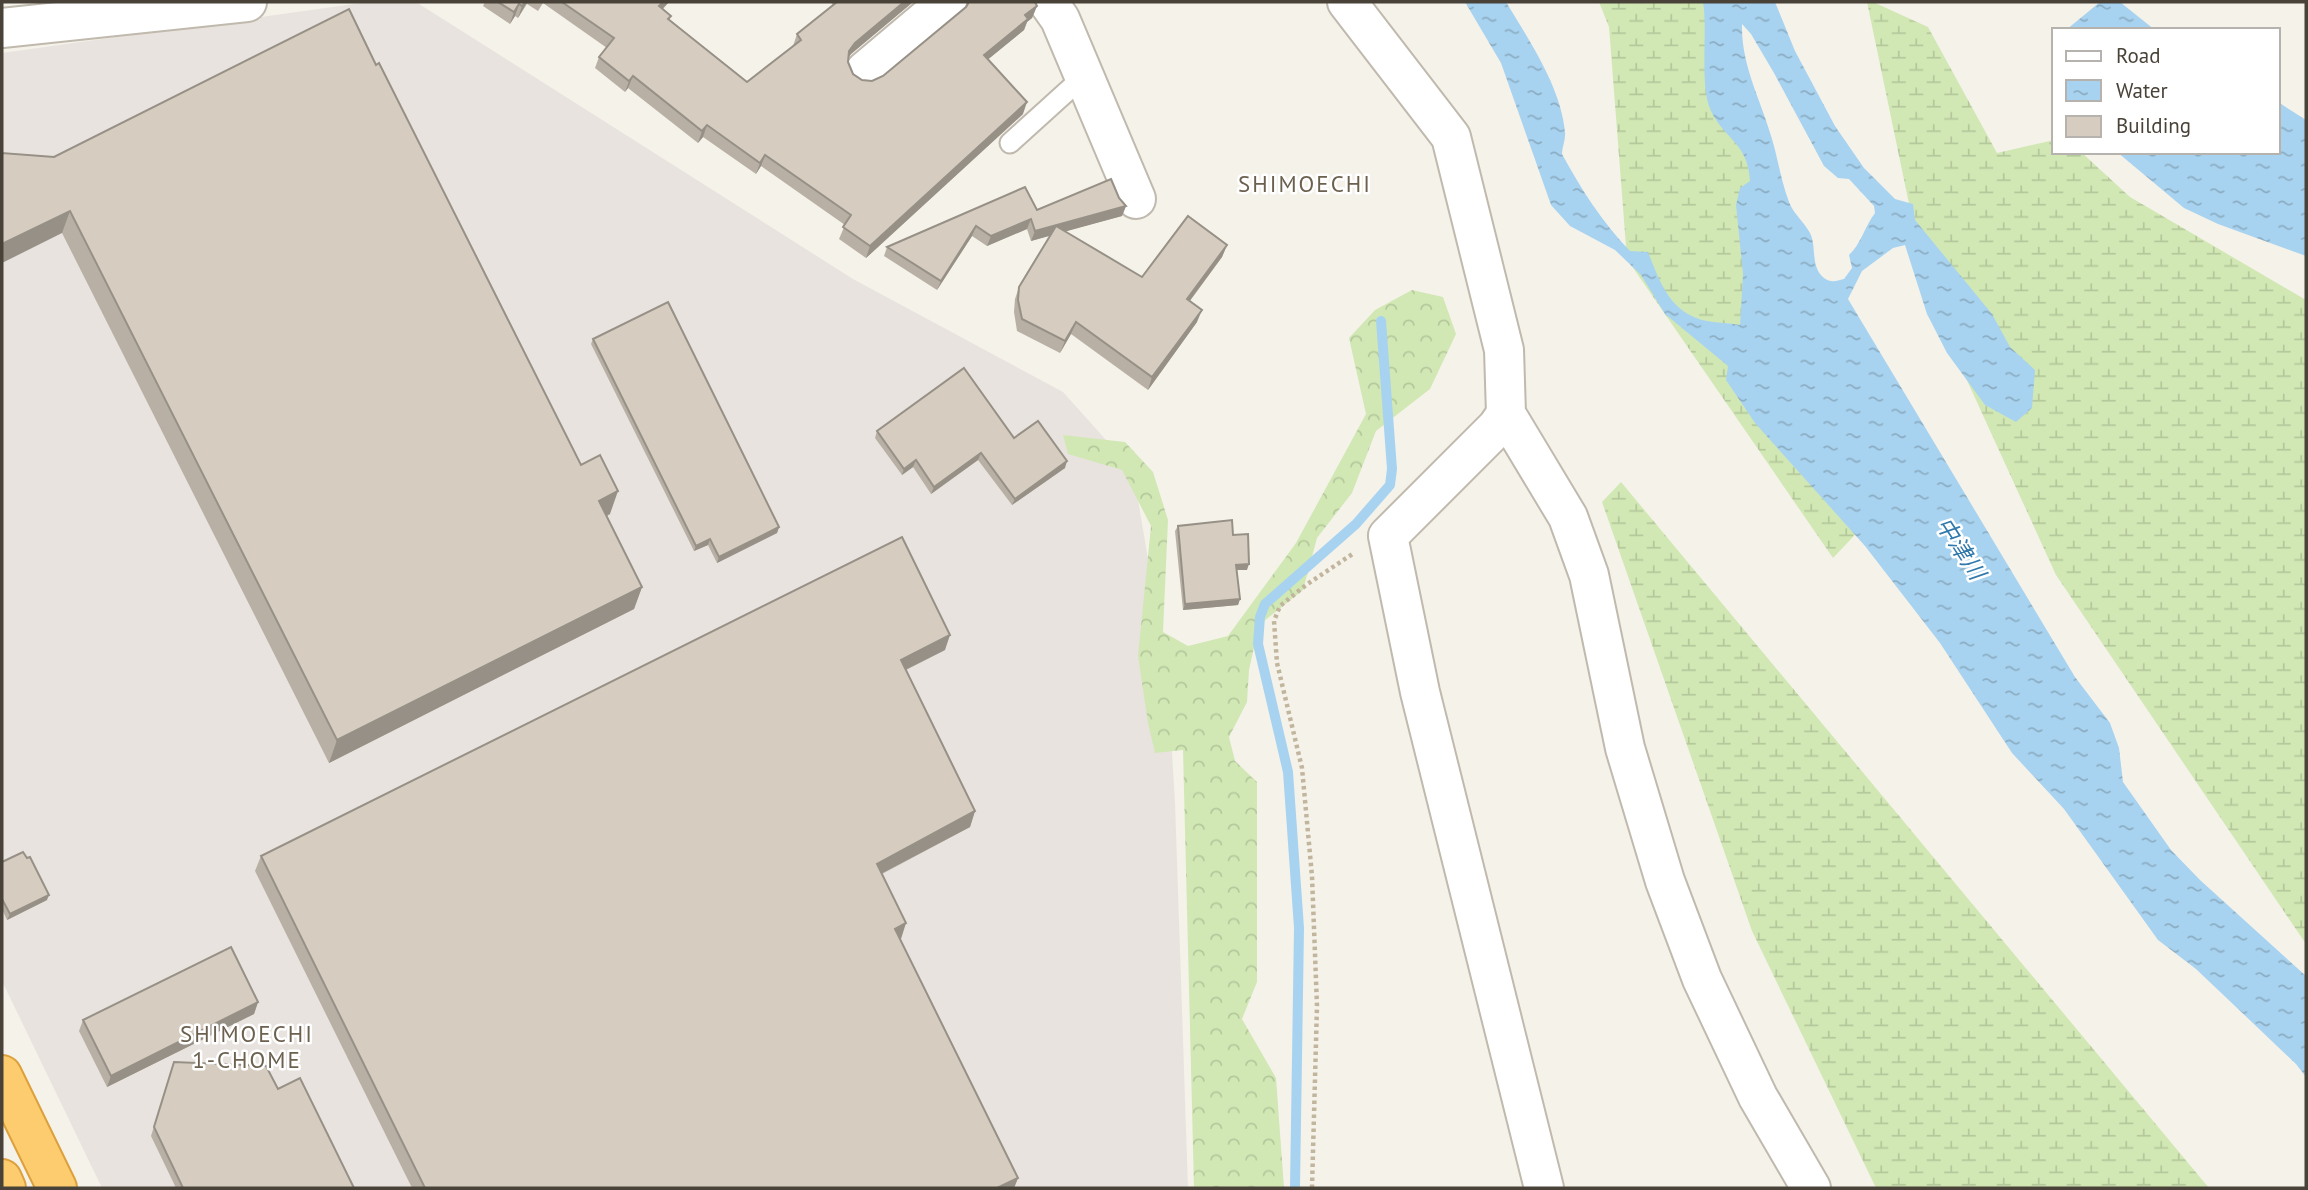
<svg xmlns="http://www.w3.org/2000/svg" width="2308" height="1190" viewBox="0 0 2308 1190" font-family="'PT Sans','Noto Sans JP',sans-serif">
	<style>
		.industrial { fill: #e8e3de }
		.forest { fill: url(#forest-crowns) }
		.wetland { fill: url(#wetland-marsh) }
		.water { fill: url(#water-ripples); fill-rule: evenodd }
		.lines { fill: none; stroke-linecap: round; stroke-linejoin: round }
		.stream { stroke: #a8d3f0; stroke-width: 10 }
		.lane-casing { stroke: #c0b9ad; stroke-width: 23 }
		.street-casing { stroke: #c0b9ad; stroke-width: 42 }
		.highway-casing { stroke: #dca03d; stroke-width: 42 }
		.path { stroke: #c2b59e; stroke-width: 4.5; stroke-dasharray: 3.5 3.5; stroke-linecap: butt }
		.lane { stroke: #fff; stroke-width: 19 }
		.street { stroke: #fff; stroke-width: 38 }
		.highway { stroke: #fccc6e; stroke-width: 38 }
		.wall { fill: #b8b0a5 }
		.shaded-wall { fill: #969086 }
		.building { fill: #d6cdc0; stroke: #969086; stroke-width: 2 }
		.labels { text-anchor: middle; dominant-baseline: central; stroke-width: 5; stroke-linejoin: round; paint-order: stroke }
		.neighbourhood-label { font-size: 23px; letter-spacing: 2px; fill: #6c604f; stroke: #fff }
		.water-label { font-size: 23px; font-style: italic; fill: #3079ac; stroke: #fff }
	</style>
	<defs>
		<pattern id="forest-crowns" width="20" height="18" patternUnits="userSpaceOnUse" patternTransform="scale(1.75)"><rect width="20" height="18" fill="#d1e8b4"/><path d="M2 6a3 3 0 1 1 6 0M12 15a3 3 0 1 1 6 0" fill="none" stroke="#b5c89c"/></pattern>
		<pattern id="wetland-marsh" width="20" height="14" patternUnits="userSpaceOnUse" patternTransform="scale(1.75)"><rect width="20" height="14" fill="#d1e8b4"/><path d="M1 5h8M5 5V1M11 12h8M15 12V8" fill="none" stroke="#b5c89c"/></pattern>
		<pattern id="water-ripples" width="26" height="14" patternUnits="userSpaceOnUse" patternTransform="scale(1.75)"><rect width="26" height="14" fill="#a8d3f0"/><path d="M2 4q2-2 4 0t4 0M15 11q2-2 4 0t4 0" fill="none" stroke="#8badc3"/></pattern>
	</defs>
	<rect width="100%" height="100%" fill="#f5f2ea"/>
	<!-- industrial -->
	<polygon class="industrial" points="368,2 416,2 853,279 1063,392 1133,470 1167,672 1175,802 1188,1188 102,1188 2,981 2,53"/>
	<!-- forest -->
	<polygon class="forest" points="1412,290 1443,297 1456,334 1430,389 1376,431 1352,493 1317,538 1303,590 1259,625 1249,670 1247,702 1229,737 1235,761 1257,782 1257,982 1242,1019 1276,1078 1284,1188 1194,1188 1183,750 1155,753 1148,723 1138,656 1151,526 1122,470 1068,454 1063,435 1125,442 1153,472 1168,520 1163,632 1188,646 1228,636 1296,543 1366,414 1349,338 1375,310"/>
	<!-- wetland -->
	<g class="wetland">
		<polygon points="1599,2 1720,2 1870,519 1833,558 1627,259 1609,27"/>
		<polygon points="1867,2 1873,2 1928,27 1997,153 2054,140 2054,152 2081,152 2130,197 2306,300 2306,944 2056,575 1928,295"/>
		<polygon points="1621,482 2209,1188 1876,1188 1752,931 1602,502"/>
	</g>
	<!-- water -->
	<g class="water">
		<path d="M1465 2H1506C1529 40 1561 87 1565 132 1566 139 1562 147 1562 154 1581 189 1602 222 1630 251L1648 252C1660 282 1670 314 1707 321 1718 323 1729 323 1740 325L1743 274 1736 205 1740 188 1750 181C1748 143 1725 140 1711 111 1699 87 1708 30 1703 2H1775L1795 51 1835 126 1864 168 1895 199 1913 204 1915 220 1992 314 2010 347 2035 370 2032 408 2016 422 1985 405 1947 353 1927 314 1905 245 1893 248 1862 271 1848 299 2075 677 2110 723 2119 748 2123 782 2171 850 2200 880 2306 976V1077L2296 1064 2196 969 2158 940 2064 809 2012 753 1940 643 1865 546 1755 423 1726 380 1728 366 1665 314 1641 275 1615 250 1570 226 1551 205 1501 63ZM1742 24 1751 34 1774 73 1824 166 1838 178 1849 179 1874 206 1875 213C1865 226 1861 244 1849 255L1852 268 1844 279C1836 281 1831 283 1824 278 1810 267 1817 247 1810 233 1804 222 1793 213 1789 202 1781 181 1778 159 1772 139 1761 100 1741 66 1742 24Z"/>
		<polygon points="2100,2 2120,2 2155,30 2066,30"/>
		<polygon points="2278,102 2306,120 2306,256 2218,224 2184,208 2117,152 2278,152"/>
	</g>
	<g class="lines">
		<!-- stream -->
		<polyline class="stream" points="1295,1188 1299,928 1288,772 1258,644 1260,617 1265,604 1356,524 1390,485 1392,469 1381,321"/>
		<!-- lane casing -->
		<g class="lane-casing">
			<polyline id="lane" points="1010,143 1084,76"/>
		</g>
		<!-- street casing -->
		<g class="street-casing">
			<g id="street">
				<polyline points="1048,2 1060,19 1136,199"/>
				<polyline points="1347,2 1451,137 1504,350 1506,414 1568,517 1589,575 1625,748 1665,881 1702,979 1758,1097 1811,1188"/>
				<polyline points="2,28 247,2"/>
				<polyline points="865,71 947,2"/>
				<polyline points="1506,414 1497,427 1388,536 1420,692 1544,1188"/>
			</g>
		</g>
		<!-- highway casing -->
		<g class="highway-casing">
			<g id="highway">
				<polyline points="2,1075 57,1188"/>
				<polyline points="2,1179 6,1188"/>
			</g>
		</g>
		<!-- path -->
		<polyline class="path" points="1312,1188 1317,1006 1312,876 1302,768 1277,663 1274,621 1280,606 1306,585 1354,553"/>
		<!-- lane -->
		<use href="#lane" class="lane"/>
		<!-- street -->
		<use href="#street" class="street"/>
		<!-- highway -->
		<use href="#highway" class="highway"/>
	</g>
	<!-- wall -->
	<g class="wall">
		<polygon points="485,2 669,2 663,9 671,16 669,19 747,82 793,46 797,34 833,5 831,2 913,2 851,54 848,58 848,62 853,74 862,80 872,81 883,76 966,7 968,2 1035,2 1037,6 1032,18 1027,22 1024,30 988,59 1023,114 866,258 839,239 845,225 761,166 756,174 703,137 698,143 628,88 625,92 595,68 599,57 607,48 543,3 538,11 527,4 518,18 515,16 510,24 483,6"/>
		<polygon points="376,65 581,465 610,514 607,516 642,587 634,609 329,763 62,233 54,157"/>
		<polygon points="1119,198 1126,206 1122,216 1065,231 1142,277 1227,245 1222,257 1190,301 1197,322 1148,390 1071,334 1060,353 1017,331 1014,312 1015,299 1019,287 1051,235 1031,241 1027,229 987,246 972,236 937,290 884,256 887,247 1037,210"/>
		<polygon points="593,339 779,527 777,533 717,563 708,545 694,551 591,344"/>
		<polygon points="877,431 1014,438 1065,468 1012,505 978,460 931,494 913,467 902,475 875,438"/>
		<polygon points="1178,526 1247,570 1237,570 1240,599 1238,605 1183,610 1175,531"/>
		<polygon points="945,650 906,670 975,811 970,827 882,874 900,939 1018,1178 1014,1188 412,1188 255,871 261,856"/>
		<polygon points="2,862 47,900 7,920 2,909"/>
		<polygon points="258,1002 254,1014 107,1087 79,1031 83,1020"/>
		<polygon points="174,1062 278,1089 354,1188 176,1188 151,1136"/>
	</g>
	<!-- shaded-wall -->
	<g class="shaded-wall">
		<polygon points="525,2 527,2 518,18 522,6"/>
		<polygon points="663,2 669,2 654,17 659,6"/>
		<polygon points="904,2 913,2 851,54 845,63 849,51 855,43"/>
		<polygon points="519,4 515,16 510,24 514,12"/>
		<polygon points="1037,6 1032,18 1027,22 1024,30 980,66 984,55 1025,15"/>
		<polygon points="633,76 628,88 625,92 629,81"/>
		<polygon points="1027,102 1023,114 866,258 870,246"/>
		<polygon points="707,125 703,137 698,143 702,131"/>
		<polygon points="765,155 761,166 756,174 760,163"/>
		<polygon points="1126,206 1122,216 1031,241 1035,231"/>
		<polygon points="70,211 62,233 2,263 2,244"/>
		<polygon points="1031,219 1027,229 987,246 991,236"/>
		<polygon points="976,226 972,236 937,290 941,281"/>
		<polygon points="1227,245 1222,257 1182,311 1187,299"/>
		<polygon points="1202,310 1197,322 1148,390 1152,377"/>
		<polygon points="1076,322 1071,334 1060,353 1065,341"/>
		<polygon points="981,453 978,460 931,494 934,487"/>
		<polygon points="916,460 913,467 902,475 904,469"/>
		<polygon points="1067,461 1065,468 1012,505 1015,499"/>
		<polygon points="618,491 610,514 591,523 599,501"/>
		<polygon points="779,527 777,533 717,563 719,557"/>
		<polygon points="710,539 708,545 694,551 696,546"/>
		<polygon points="1249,564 1247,570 1234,570 1236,565"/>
		<polygon points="642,587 634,609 329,763 337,740"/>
		<polygon points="1240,599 1238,605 1183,610 1185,604"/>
		<polygon points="950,635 945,650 895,675 901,660"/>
		<polygon points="975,811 970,827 871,879 877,864"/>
		<polygon points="49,895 47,900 7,920 10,914"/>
		<polygon points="906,923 901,939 889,945 895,929"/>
		<polygon points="258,1002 254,1014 107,1087 111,1076"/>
		<polygon points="1018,1178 1014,1188 997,1188"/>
	</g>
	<!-- building -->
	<g class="building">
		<polygon points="498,2 525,2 522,6 519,4 514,12"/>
		<polygon points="562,2 663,2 659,6 671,16 668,19 747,82 801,40 797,34 837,2 904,2 855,43 849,51 848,62 853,74 862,80 872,81 883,76 966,7 969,2 1035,2 1037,6 1025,15 1028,19 984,55 1027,102 870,246 843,227 851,215 765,155 760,163 707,125 702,131 633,76 629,81 599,57 614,38"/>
		<polygon points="349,9 376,65 379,63 581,465 600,455 618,491 599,501 642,587 337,740 70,211 2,244 2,153 54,157"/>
		<polygon points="1111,179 1119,198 1126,206 1035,231 1031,219 991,236 976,226 941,281 887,247 1025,187 1037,210"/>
		<polygon points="1188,216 1227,245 1187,299 1202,310 1152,377 1076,322 1065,341 1022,319 1018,300 1019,287 1056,226 1142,277"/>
		<polygon points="668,302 779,527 719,557 710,539 696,546 593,339"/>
		<polygon points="964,368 1014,438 1038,421 1067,461 1015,499 981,453 934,487 916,460 904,469 877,431"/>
		<polygon points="1232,520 1233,535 1248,534 1249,564 1236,565 1240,599 1185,604 1178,526"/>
		<polygon points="902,537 950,635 901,660 975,811 877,864 906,923 895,929 1018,1178 997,1188 425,1188 261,856"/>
		<polygon points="23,852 27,858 30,857 49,895 10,914 2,899 2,862"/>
		<polygon points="231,947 258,1002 111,1076 83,1020"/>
		<polygon points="174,1062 266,1066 278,1089 300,1078 354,1188 183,1188 154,1127"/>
	</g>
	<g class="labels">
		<!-- neighbourhood labels -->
		<g class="neighbourhood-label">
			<text x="1305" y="183">SHIMOECHI</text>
			<text x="247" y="1033">SHIMOECHI<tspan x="247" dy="26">1-CHOME</tspan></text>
		</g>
		<!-- water labels -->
		<g class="water-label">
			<text transform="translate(1961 548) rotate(57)">中津川</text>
		</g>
	</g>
	<!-- border -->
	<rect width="2308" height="1190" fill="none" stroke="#494238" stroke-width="7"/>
	<!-- legend -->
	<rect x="2052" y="28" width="228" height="126" fill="#ffffff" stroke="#b6b3af" stroke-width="2"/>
	<rect x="2066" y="51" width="35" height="10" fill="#ffffff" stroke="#b6b3af" stroke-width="2"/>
	<text x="2116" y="63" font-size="21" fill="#494238">Road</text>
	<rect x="2066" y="80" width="35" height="21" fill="url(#water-ripples)" stroke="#b6b3af" stroke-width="2"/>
	<text x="2116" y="98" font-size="21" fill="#494238">Water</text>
	<rect x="2066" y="116" width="35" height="21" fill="#d6cdc0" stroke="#b6b3af" stroke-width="2"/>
	<text x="2116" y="133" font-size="21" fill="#494238">Building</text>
</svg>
